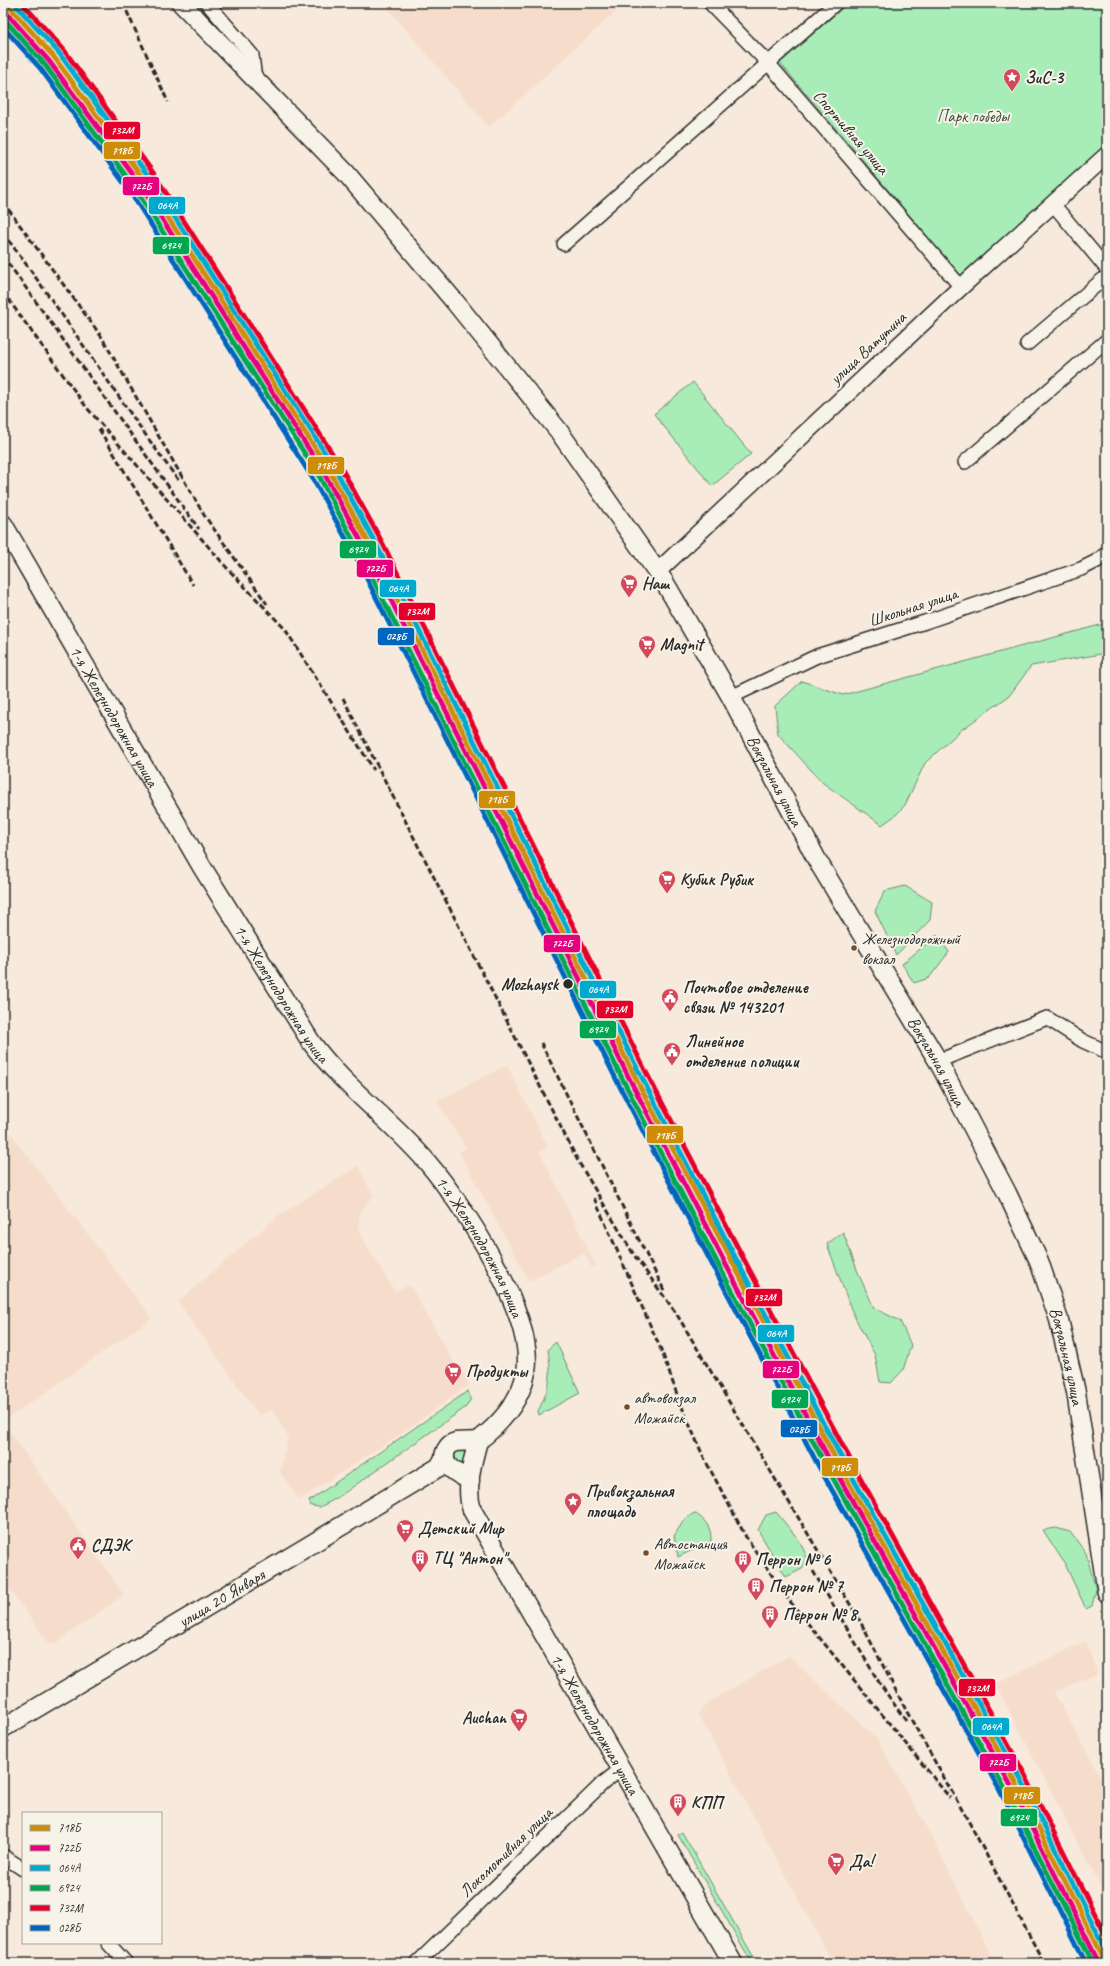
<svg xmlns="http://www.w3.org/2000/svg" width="1110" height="1966" viewBox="0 0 1110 1966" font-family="Caveat,sans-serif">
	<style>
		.built { fill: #f6ddcb }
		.green { fill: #a8edb8; stroke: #6a8c72 }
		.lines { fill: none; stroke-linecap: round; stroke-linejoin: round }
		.minor-casing { stroke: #2b2b2b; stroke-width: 16 }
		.tertiary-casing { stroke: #2b2b2b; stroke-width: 19 }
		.secondary-casing { stroke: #2b2b2b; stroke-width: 21 }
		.minor { stroke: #f7f3e8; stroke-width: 13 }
		.tertiary { stroke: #f7f3e8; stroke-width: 16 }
		.secondary { stroke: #f7f3e8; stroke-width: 18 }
		.rail { stroke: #2b2b2b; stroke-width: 3; stroke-dasharray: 6 3; stroke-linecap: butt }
		.rail-1-casing { stroke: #f7f3e8; stroke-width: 8 }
		.rail-2-casing { stroke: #f7f3e8; stroke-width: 8 }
		.rail-3-casing { stroke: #f7f3e8; stroke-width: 8 }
		.rail-4-casing { stroke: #f7f3e8; stroke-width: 8 }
		.rail-5-casing { stroke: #f7f3e8; stroke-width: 8 }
		.rail-6-casing { stroke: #f7f3e8; stroke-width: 8 }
		.rail-1 { stroke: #ce8d09; stroke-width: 5 }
		.rail-2 { stroke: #e5007d; stroke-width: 5 }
		.rail-3 { stroke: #00a9ce; stroke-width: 5 }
		.rail-4 { stroke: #00a651; stroke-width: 5 }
		.rail-5 { stroke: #e4002b; stroke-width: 5 }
		.rail-6 { stroke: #0065bd; stroke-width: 5 }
		.bus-dot { fill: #7a4b2a; stroke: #f7f3e8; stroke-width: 1.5 }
		.stop-dot { fill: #2b2b2b; stroke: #f7f3e8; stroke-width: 1.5 }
		.labels { text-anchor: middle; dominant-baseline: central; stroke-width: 4; stroke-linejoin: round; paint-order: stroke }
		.bus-label { font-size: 16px; fill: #2b2b2b; stroke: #f7f3e8; text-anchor: start }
		.poi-label { font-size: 17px; font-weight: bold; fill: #2b2b2b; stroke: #f7f3e8; text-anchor: start }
		.park-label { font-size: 17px; fill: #445247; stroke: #f7f3e8 }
		.street-label { font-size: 17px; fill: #2b2b2b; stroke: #f7f3e8 }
		.stop-label { font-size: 17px; font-weight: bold; fill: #2b2b2b; stroke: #f7f3e8; text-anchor: end }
		.line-badge { stroke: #f7f3e8; stroke-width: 1.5 }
		.badge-label { font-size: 11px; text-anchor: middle; font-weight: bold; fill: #fff }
	</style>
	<rect width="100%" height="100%" fill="#f7e9db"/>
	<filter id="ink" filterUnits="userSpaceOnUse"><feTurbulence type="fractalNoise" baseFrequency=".025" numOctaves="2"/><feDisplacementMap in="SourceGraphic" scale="8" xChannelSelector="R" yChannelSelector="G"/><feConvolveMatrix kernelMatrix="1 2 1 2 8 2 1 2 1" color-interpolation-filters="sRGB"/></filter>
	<g filter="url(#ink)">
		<!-- built -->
		<g class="built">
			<polygon points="383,3 625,3 489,127"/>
			<polygon points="507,1065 548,1147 540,1152 596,1266 592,1268 584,1253 529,1281 459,1152 466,1148 437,1101"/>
			<polygon points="3,1124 152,1318 3,1422 124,1595 51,1646 3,1580"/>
			<polygon points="358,1166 373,1195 359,1214 359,1233 395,1292 407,1286 411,1287 451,1357 470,1384 402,1433 299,1500 280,1472 288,1437 272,1410 259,1415 178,1302 278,1216"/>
			<polygon points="1086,1641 1097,1674 1054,1692 1107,1789 1107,1898 995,1684"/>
			<polygon points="789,1656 877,1739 931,1835 995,1963 833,1963 698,1714 711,1701"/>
		</g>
		<!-- green -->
		<g class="green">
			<polygon points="848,3 1107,3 1107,150 962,277 780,63"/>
			<polygon points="693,382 751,454 712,486 654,414"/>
			<polygon points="1107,623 1107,653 1031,666 1009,696 961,730 925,763 905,805 896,815 882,825 823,783 778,734 775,706 802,681 843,695"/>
			<polygon points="905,886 932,902 930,920 896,955 875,911 885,891"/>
			<polygon points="937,935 949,952 929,978 914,983 902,964"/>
			<polygon points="843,1232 859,1275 874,1308 900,1321 911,1345 903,1370 891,1383 880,1382 875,1355 853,1314 827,1244"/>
			<path d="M556 1342 580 1393 539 1415 538 1411C551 1385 552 1377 548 1349Z"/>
			<polygon points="468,1391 471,1399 466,1407 337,1498 320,1507 311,1506 309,1501"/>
			<polygon points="462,1445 471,1456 460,1469 448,1454"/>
			<polygon points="776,1512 799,1540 808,1559 802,1569 786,1577 758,1530 766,1515"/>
			<path d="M694 1513C705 1519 712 1528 711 1541L678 1557 674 1536 684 1520Z"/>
			<polygon points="1056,1528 1070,1532 1086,1553 1096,1590 1092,1606 1086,1609 1065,1564 1043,1530"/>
			<polygon points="682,1832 757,1963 752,1963 678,1835"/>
		</g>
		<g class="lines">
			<!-- minor casing -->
			<g class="minor-casing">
				<g id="minor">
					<polyline points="207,3 252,55 255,80"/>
					<polyline points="710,3 768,63 961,287"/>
					<polyline points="1053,204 1107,269"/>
					<polyline points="564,244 836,3"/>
					<polyline points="1027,344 1107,276"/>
					<polyline points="965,462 1107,340"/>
					<polyline points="731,697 817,656 925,622 1081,569 1097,561 1107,553"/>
					<polyline points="938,1061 1047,1018 1083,1041 1107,1052"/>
					<polyline points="3,1856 23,1869"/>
					<polyline points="108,1943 126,1963"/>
					<polyline points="417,1963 602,1784 621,1769"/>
				</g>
			</g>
			<!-- tertiary casing -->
			<g class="tertiary-casing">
				<polyline id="tertiary" points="658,571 961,287 1107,155"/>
			</g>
			<!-- secondary casing -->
			<g class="secondary-casing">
				<g id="secondary">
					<path id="s1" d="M181 3 346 173 455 302 558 430 665 583 731 697 817 860 938 1061 1007 1193 1039 1261 1059 1320 1076 1392 1107 1593"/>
					<path id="s2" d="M3 524 202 867 311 1042C344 1087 391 1120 427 1162 463 1204 536 1316 526 1372 521 1400 500 1424 478 1441"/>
					<path id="s3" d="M478 1441C472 1462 465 1489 472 1510L733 1963"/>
					<path d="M470 1481C460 1474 438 1466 446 1450 448 1446 452 1443 456 1442 463 1441 471 1442 478 1441"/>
					<path id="s4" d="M3 1728 305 1548 439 1467 445 1457"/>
				</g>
			</g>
			<!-- minor -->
			<use href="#minor" class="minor"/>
			<!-- tertiary -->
			<use href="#tertiary" class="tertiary"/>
			<!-- secondary -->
			<use href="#secondary" class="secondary"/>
			<!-- rail -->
			<g class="rail">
				<polyline points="123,3 168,102"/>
				<polyline points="3,202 101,336 204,515 267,604"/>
				<path d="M3 233C64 314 119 400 179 481"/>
				<polyline points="3,256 199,529"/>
				<polyline points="3,292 87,408 227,568 285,629 374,770"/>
				<polyline points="99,429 193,585"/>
				<polyline points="343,698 578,1161 634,1255 676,1313 860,1621 907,1712 970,1824 1044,1963"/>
				<polyline points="541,1043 664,1290"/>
				<polyline points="594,1198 662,1352 679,1400 703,1456 746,1537 788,1599 950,1798"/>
				<polyline points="813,1571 880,1684 906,1721"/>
			</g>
			<!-- rail-1 casing -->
			<g class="rail-1-casing">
				<polyline id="rail-1" points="6,3 54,57 144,180 329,470 372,549 634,1075 834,1456 1015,1781 1106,1963"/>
			</g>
			<!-- rail-2 casing -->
			<g class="rail-2-casing">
				<polyline id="rail-2" points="3,9 49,61 139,183 324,473 367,552 629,1078 724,1261 829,1459 1010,1784 1099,1963"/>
			</g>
			<!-- rail-3 casing -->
			<g class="rail-3-casing">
				<polyline id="rail-3" points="14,3 59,53 149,177 334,467 377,546 639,1072 734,1255 839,1453 1020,1778 1107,1952"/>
			</g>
			<!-- rail-4 casing -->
			<g class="rail-4-casing">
				<polyline id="rail-4" points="3,18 45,65 134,187 319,476 361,555 623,1080 718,1264 824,1462 1004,1787 1093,1963"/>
			</g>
			<!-- rail-5 casing -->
			<g class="rail-5-casing">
				<polyline id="rail-5" points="22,3 64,50 154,174 339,464 383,544 645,1070 740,1252 845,1450 1025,1775 1107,1938"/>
			</g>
			<!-- rail-6 casing -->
			<g class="rail-6-casing">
				<polyline id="rail-6" points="3,27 40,68 129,190 313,479 356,557 618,1083 713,1266 818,1465 999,1789 1086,1963"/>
			</g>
			<!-- rail-1 -->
			<use href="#rail-1" class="rail-1"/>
			<!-- rail-2 -->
			<use href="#rail-2" class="rail-2"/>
			<!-- rail-3 -->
			<use href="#rail-3" class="rail-3"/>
			<!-- rail-4 -->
			<use href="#rail-4" class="rail-4"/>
			<!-- rail-5 -->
			<use href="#rail-5" class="rail-5"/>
			<!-- rail-6 -->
			<use href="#rail-6" class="rail-6"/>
		</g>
	</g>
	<!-- icons -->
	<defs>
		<g id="sight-pin" transform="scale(0.9)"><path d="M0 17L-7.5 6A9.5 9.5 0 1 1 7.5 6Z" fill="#d1495b" stroke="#f7f3e8"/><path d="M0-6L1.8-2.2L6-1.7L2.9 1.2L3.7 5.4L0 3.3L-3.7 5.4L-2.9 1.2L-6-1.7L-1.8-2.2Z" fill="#fff"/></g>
		<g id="supermarket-pin" transform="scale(0.9)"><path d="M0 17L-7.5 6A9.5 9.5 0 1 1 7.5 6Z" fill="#d1495b" stroke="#f7f3e8"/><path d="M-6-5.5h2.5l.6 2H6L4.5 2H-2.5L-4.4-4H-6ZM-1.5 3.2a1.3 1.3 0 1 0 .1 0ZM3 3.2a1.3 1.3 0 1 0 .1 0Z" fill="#fff"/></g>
		<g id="civic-pin" transform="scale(0.9)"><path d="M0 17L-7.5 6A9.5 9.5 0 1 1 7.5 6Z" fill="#d1495b" stroke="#f7f3e8"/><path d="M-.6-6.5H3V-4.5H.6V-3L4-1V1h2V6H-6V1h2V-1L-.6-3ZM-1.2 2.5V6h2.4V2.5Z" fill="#fff"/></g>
		<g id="building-pin" transform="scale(0.9)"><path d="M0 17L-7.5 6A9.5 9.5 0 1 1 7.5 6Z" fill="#d1495b" stroke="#f7f3e8"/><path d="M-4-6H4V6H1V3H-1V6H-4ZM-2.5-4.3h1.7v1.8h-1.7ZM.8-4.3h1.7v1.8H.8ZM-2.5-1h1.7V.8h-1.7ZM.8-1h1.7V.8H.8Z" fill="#fff"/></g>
	</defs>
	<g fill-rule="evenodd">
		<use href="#sight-pin" x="1012" y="77"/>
		<use href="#supermarket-pin" x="629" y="583"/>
		<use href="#supermarket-pin" x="647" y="644"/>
		<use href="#supermarket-pin" x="667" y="879"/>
		<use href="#civic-pin" x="670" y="997"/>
		<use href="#civic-pin" x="672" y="1051"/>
		<use href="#supermarket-pin" x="453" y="1371"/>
		<use href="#sight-pin" x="573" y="1501"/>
		<use href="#supermarket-pin" x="405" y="1528"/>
		<use href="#civic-pin" x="78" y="1545"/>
		<use href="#building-pin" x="420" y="1558"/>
		<use href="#building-pin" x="743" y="1559"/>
		<use href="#building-pin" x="756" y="1586"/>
		<use href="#building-pin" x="770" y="1614"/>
		<use href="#supermarket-pin" x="519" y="1717"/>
		<use href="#building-pin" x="678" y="1802"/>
		<use href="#supermarket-pin" x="836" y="1861"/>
	</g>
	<!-- markers -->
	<g class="bus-dot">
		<circle cx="854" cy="948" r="3.5"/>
		<circle cx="627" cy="1407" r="3.5"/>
		<circle cx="646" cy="1553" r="3.5"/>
	</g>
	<circle class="stop-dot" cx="568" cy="984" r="5.5"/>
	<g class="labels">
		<!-- bus labels -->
		<g class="bus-label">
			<text x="862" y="939">Железнодорожный<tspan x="862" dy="20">вокзал</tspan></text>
			<text x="634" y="1398">автовокзал<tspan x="634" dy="20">Можайск</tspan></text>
			<text x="654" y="1544">Автостанция<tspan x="654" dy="20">Можайск</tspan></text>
		</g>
		<!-- poi labels -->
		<g class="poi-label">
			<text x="1025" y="77">ЗиС-3</text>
			<text x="642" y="583">Наш</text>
			<text x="660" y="644">Magnit</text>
			<text x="680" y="879">Кубик Рубик</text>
			<text x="683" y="987">Почтовое отделение<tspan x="683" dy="20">связи № 143201</tspan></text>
			<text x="685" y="1041">Линейное<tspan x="685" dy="20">отделение полиции</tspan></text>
			<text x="466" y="1371">Продукты</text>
			<text x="586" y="1491">Привокзальная<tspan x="586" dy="20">площадь</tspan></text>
			<text x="418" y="1528">Детский Мир</text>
			<text x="91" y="1545">СДЭК</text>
			<text x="433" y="1558">ТЦ "Антон"</text>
			<text x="756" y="1559">Перрон № 6</text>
			<text x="769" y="1586">Перрон № 7</text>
			<text x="783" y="1614">Перрон № 8</text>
			<text x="506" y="1717" text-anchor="end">Auchan</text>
			<text x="691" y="1802">КПП</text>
			<text x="849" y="1861">Да!</text>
		</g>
		<!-- park labels -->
		<g class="park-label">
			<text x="973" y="116">Парк победы</text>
		</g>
		<!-- street labels -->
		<g class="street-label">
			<text transform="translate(851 132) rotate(49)">Спортивная улица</text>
			<text transform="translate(868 348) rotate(-43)">улица Ватутина</text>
			<text transform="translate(913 607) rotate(-18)">Школьная улица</text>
			<text stroke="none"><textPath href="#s2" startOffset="222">1-я Железнодорожная улица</textPath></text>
			<text stroke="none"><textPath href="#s1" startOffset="983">Вокзальная улица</textPath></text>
			<text stroke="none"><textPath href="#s2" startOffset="546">1-я Железнодорожная улица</textPath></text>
			<text stroke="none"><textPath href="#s1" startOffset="1307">Вокзальная улица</textPath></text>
			<text stroke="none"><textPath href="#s2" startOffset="870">1-я Железнодорожная улица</textPath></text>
			<text stroke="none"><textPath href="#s1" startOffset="1631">Вокзальная улица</textPath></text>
			<text stroke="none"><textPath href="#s4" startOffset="254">улица 20 Января</textPath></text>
			<text stroke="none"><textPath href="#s3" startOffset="317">1-я Железнодорожная улица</textPath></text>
			<text transform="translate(506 1852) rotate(-44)">Локомотивная улица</text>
		</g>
		<!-- stop labels -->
		<g class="stop-label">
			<text x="558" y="984">Mozhaysk</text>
		</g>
	</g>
	<g class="line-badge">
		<rect x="103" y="121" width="38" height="19" rx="4" fill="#e4002b"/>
		<rect x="103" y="141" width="38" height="19" rx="4" fill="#ce8d09"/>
		<rect x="122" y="176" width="38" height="20" rx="4" fill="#e5007d"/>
		<rect x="148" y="196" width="38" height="19" rx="4" fill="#00a9ce"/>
		<rect x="152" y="236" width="38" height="19" rx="4" fill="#00a651"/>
		<rect x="307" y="456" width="38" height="19" rx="4" fill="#ce8d09"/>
		<rect x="339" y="540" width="38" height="19" rx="4" fill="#00a651"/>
		<rect x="356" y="559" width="38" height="19" rx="4" fill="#e5007d"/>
		<rect x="379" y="579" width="38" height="19" rx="4" fill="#00a9ce"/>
		<rect x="398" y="602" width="38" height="19" rx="4" fill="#e4002b"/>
		<rect x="377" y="627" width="38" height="19" rx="4" fill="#0065bd"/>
		<rect x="478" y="790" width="38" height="19" rx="4" fill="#ce8d09"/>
		<rect x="543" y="934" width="38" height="19" rx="4" fill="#e5007d"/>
		<rect x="579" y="980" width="38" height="19" rx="4" fill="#00a9ce"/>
		<rect x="596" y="1000" width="38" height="19" rx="4" fill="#e4002b"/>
		<rect x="579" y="1020" width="38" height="19" rx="4" fill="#00a651"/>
		<rect x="646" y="1125" width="38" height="19" rx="4" fill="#ce8d09"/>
		<rect x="745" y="1288" width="38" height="19" rx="4" fill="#e4002b"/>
		<rect x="757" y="1324" width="38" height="19" rx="4" fill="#00a9ce"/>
		<rect x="762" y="1360" width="38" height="19" rx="4" fill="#e5007d"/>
		<rect x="771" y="1389" width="38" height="20" rx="4" fill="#00a651"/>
		<rect x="780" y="1419" width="38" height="19" rx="4" fill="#0065bd"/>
		<rect x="821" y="1457" width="38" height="20" rx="4" fill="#ce8d09"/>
		<rect x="958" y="1678" width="38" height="19" rx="4" fill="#e4002b"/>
		<rect x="972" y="1717" width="38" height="19" rx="4" fill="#00a9ce"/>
		<rect x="979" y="1753" width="38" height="19" rx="4" fill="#e5007d"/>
		<rect x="1003" y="1786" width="38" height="19" rx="4" fill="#ce8d09"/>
		<rect x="1000" y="1808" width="38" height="19" rx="4" fill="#00a651"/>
	</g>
	<g class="badge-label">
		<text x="122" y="134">732М</text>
		<text x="122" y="154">718Б</text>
		<text x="141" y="190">722Б</text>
		<text x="167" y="209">064А</text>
		<text x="171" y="249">6924</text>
		<text x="326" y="469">718Б</text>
		<text x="358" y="553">6924</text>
		<text x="375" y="572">722Б</text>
		<text x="398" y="592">064А</text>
		<text x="417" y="615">732М</text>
		<text x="396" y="640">028Б</text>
		<text x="497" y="803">718Б</text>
		<text x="562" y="947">722Б</text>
		<text x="598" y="993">064А</text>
		<text x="615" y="1013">732М</text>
		<text x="598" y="1033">6924</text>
		<text x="665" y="1139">718Б</text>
		<text x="764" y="1301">732М</text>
		<text x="776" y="1337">064А</text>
		<text x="781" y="1373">722Б</text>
		<text x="790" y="1403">6924</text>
		<text x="799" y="1433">028Б</text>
		<text x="840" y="1471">718Б</text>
		<text x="977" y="1692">732М</text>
		<text x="991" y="1730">064А</text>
		<text x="998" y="1766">722Б</text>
		<text x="1022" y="1799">718Б</text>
		<text x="1019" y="1821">6924</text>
	</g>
	<!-- margin -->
	<rect width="1110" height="1966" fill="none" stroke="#f7f3e8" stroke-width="16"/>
	<rect x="8" y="8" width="1094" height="1950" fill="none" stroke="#2b2b2b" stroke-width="1.5" filter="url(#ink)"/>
	<!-- legend -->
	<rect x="22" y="1812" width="140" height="132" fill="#f7f3e8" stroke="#a5a39c"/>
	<rect x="30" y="1825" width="20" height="6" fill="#ce8d09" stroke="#a5a39c"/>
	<text x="58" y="1832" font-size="12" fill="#2b2b2b">718Б</text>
	<rect x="30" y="1845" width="20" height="6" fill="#e5007d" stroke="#a5a39c"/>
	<text x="58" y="1852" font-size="12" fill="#2b2b2b">722Б</text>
	<rect x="30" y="1865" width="20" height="6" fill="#00a9ce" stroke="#a5a39c"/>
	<text x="58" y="1872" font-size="12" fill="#2b2b2b">064А</text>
	<rect x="30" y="1885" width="20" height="6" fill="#00a651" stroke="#a5a39c"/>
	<text x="58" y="1892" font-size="12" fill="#2b2b2b">6924</text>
	<rect x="30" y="1905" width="20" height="6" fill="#e4002b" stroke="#a5a39c"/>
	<text x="58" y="1912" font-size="12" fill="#2b2b2b">732М</text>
	<rect x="30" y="1925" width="20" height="6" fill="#0065bd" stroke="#a5a39c"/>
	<text x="58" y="1932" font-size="12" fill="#2b2b2b">028Б</text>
</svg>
